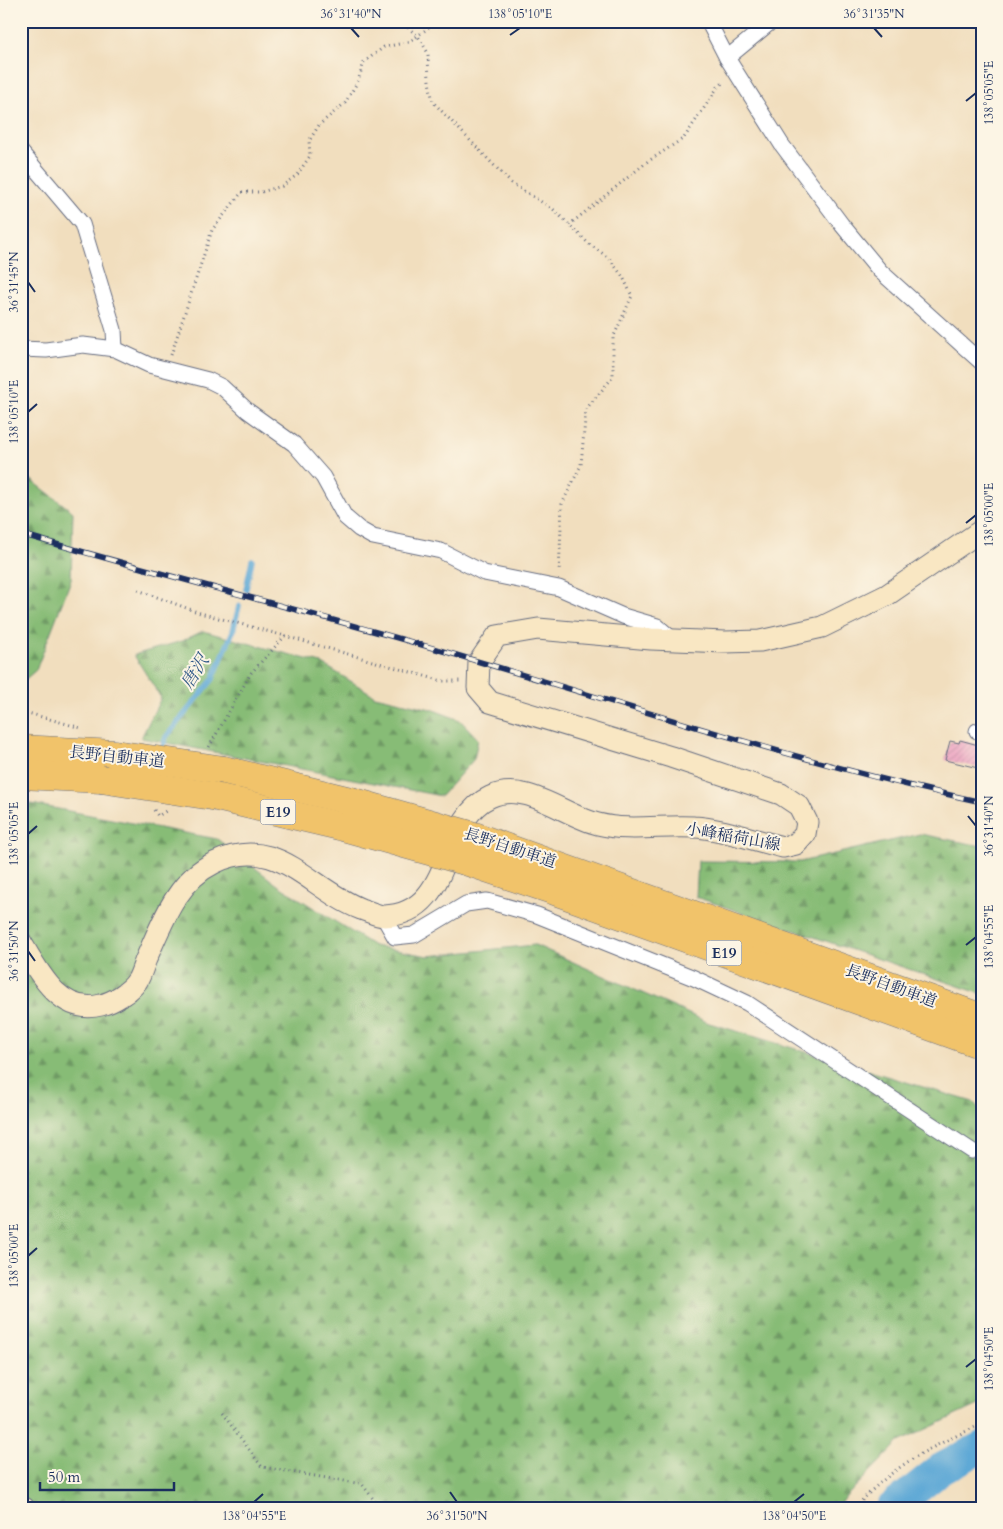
<svg xmlns="http://www.w3.org/2000/svg" width="1003" height="1529" viewBox="0 0 1003 1529" font-family="Cardo,'Noto Serif JP',serif">
	<style>
		.forest { fill: url(#forest-firs); stroke: #51766a }
		.lines { fill: none; stroke-linecap: round; stroke-linejoin: round }
		.stream { stroke: #5ea9d6; stroke-width: 5.5 }
		.river { stroke: #5ea9d6; stroke-width: 32 }
		.building { fill: url(#building-hatch) }
		.street-casing { stroke: #666c80; stroke-width: 17 }
		.secondary-casing { stroke: #666c80; stroke-width: 23 }
		.highway-casing { stroke: #666c80; stroke-width: 29 }
		.path { stroke: #666c80; stroke-width: 3; stroke-dasharray: 1 4; stroke-linecap: butt }
		.street { stroke: #fff; stroke-width: 15 }
		.secondary { stroke: #f9e7c3; stroke-width: 21 }
		.highway { stroke: #f1c36a; stroke-width: 28 }
		.rail-casing { stroke: #1b2f5e; stroke-width: 5.5 }
		.rail { stroke: #fcf5e5; stroke-width: 4; stroke-dasharray: 11; stroke-linecap: butt }
		.highway-bridge-casing { stroke: #666c80; stroke-width: 29; stroke-linecap: butt }
		.highway-bridge { stroke: #f1c36a; stroke-width: 28 }
		.ticks { fill: none; stroke: #1b2f5e; stroke-width: 2 }
		.labels { text-anchor: middle; dominant-baseline: central; stroke-width: 4; stroke-linejoin: round; paint-order: stroke }
		.shield { fill: #fcf5e5; stroke: #5e6a86; stroke-width: 1 }
		.shield-label { font-size: 15px; font-weight: bold; fill: #1b2f5e }
		.street-label { font-size: 16px; fill: #1b2f5e; stroke: #fcf5e5 }
		.water-label { font-size: 18px; font-style: italic; fill: #325a88; stroke: #fcf5e5 }
		.neatline { fill: none; stroke: #1b2f5e; stroke-width: 2 }
		.ticks-label { font-size: 12px; text-anchor: middle; fill: #1b2f5e }
	</style>
	<defs>
		<pattern id="forest-firs" width="22" height="20" patternUnits="userSpaceOnUse" patternTransform="scale(1.25)"><rect width="22" height="20" fill="#87bc76"/><path d="M5 1l3.5 6h-7zM16 11l3.5 6h-7z" fill="#6e9964"/></pattern>
		<pattern id="building-hatch" width="6" height="6" patternUnits="userSpaceOnUse" patternTransform="scale(1.25)"><rect width="6" height="6" fill="#ed9fc0"/><path d="M-1 1l2-2M0 6l6-6M5 7l2-2" fill="none" stroke="#bf829f"/></pattern>
	</defs>
	<rect width="100%" height="100%" fill="#fcf5e5"/>
	<filter id="ink" filterUnits="userSpaceOnUse"><feTurbulence type="fractalNoise" baseFrequency=".02" numOctaves="2"/><feDisplacementMap in="SourceGraphic" scale="10" xChannelSelector="R" yChannelSelector="G"/><feConvolveMatrix kernelMatrix="1 2 1 2 8 2 1 2 1" color-interpolation-filters="sRGB"/></filter>
	<filter id="wash" filterUnits="userSpaceOnUse"><feTurbulence type="fractalNoise" baseFrequency=".0096" numOctaves="4" result="noise"/><feDisplacementMap in="SourceGraphic" scale="20" xChannelSelector="R" yChannelSelector="G"/><feGaussianBlur stdDeviation="1.12" result="paint"/><feColorMatrix in="noise" values="0 0 0 0 0 0 0 0 0 0 0 0 0 0 0 0 0 1.4 0 .05"/><feComposite in="paint" operator="in"/></filter>
	<g filter="url(#wash)">
		<rect width="100%" height="100%" fill="#f1debe"/>
		<!-- forest -->
		<g class="forest">
			<polygon points="21,472 73,512 71,580 36,670 21,683"/>
			<polygon points="203,631 321,663 375,696 431,709 460,720 478,739 474,759 441,796 141,738 161,698 134,655 182,641"/>
			<polygon points="21,802 217,839 279,886 374,946 428,956 535,945 709,1023 973,1102 982,1112 982,1403 899,1442 835,1508 21,1508"/>
			<polygon points="920,834 982,846 982,994 696,897 698,861 800,862"/>
		</g>
		<g class="lines">
			<!-- stream -->
			<g class="stream">
				<polyline points="246,589 252,560"/>
				<polyline points="163,746 166,737 213,679 233,631 239,606"/>
			</g>
			<!-- river -->
			<polyline class="river" points="892,1508 941,1469 982,1447"/>
		</g>
		<g id="blocks">
			<!-- building -->
			<polygon class="building" points="960,740 982,746 982,769 945,760 950,741 959,743"/>
		</g>
	</g>
	<g filter="url(#ink)">
		<use href="#blocks" fill-opacity="0" stroke="#666c80" stroke-width="1"/>
		<g class="lines">
			<!-- street casing -->
			<g class="street-casing">
				<g id="street">
					<polyline points="708,21 727,58 782,145 842,225 880,271 982,363"/>
					<polyline points="727,58 772,21"/>
					<polyline points="21,152 82,224 114,330 115,349"/>
					<polyline points="21,349 46,350 83,345 115,349 149,365 208,380 222,387 248,411 294,444 323,477 345,517 359,529 373,537 441,551 484,573 559,588 623,616 657,626 672,639"/>
					<polyline points="977,731 982,729"/>
					<polyline points="383,916 395,937 414,935 466,904 487,901 537,915 694,978 747,1003 972,1151"/>
				</g>
			</g>
			<!-- secondary casing -->
			<g class="secondary-casing">
				<g id="secondary">
					<path d="M21 942C38 971 60 1016 101 1005 113 1002 130 992 137 981 141 975 143 966 146 959 162 924 176 881 214 863 277 832 309 889 361 909 368 911 377 916 384 916 455 914 439 820 490 797 526 780 564 816 598 824 629 832 662 825 694 827 720 828 757 841 783 847L796 844 805 834 807 822 799 806 781 794 671 757 490 702 478 688 479 662 497 636 538 629 651 639 725 642 760 641 822 627 887 595 982 530"/>
					<polyline points="21,1507 24,1508"/>
				</g>
			</g>
			<!-- highway casing -->
			<g class="highway-casing">
				<g id="highway">
					<polyline points="21,749 115,754"/>
					<polyline points="224,770 351,801"/>
					<polyline points="21,775 101,779"/>
					<polyline points="212,796 343,827"/>
					<polyline points="474,836 982,1018"/>
					<polyline points="465,861 555,891 982,1045"/>
				</g>
			</g>
			<!-- path -->
			<g class="path">
				<polyline points="400,21 418,36 428,53 429,82 433,102 511,183 553,209 589,244 609,258 623,277 632,296 613,338 613,377 586,409 581,465 562,504 559,573"/>
				<polyline points="569,225 647,162 684,138 718,87 724,82"/>
				<polyline points="171,355 212,230 242,192 261,192 282,186 297,175 310,156 309,141 319,125 345,103 358,81 364,62 384,47 409,42 438,21"/>
				<polyline points="138,590 200,613 285,636"/>
				<polyline points="21,711 81,728"/>
				<polyline points="209,747 251,673 285,636 442,681 460,681"/>
				<polyline points="154,810 158,816 166,811"/>
				<polyline points="222,1413 262,1467 362,1484 380,1508"/>
				<path d="M855 1508C894 1464 929 1448 982 1424"/>
			</g>
			<!-- street -->
			<use href="#street" class="street"/>
			<!-- secondary -->
			<use href="#secondary" class="secondary"/>
			<!-- highway -->
			<use href="#highway" class="highway"/>
			<!-- rail casing -->
			<g class="rail-casing">
				<path id="rail" d="M21 534C174 579 328 616 480 662 646 711 812 766 982 802"/>
			</g>
			<!-- rail -->
			<use href="#rail" class="rail"/>
			<!-- highway-bridge casing -->
			<g class="highway-bridge-casing">
				<g id="highway-bridge">
					<polyline points="115,754 224,770"/>
					<polyline points="101,779 212,796"/>
					<polyline points="351,801 474,836"/>
					<polyline points="343,827 465,861"/>
				</g>
			</g>
			<!-- highway-bridge -->
			<use href="#highway-bridge" class="highway-bridge"/>
		</g>
	</g>
	<!-- ticks -->
	<path class="ticks" d="M351 28 359 37M874 28 882 37M510 35 520 28M966 101 976 93M28 282 35 292M28 412 37 404M966 523 976 515M968 816 976 826M28 834 37 826M966 945 976 937M28 951 35 961M28 1256 37 1248M966 1367 976 1359M450 1492 457 1502M254 1502 263 1494M794 1502 804 1494"/>
	<g class="labels">
		<!-- shield labels -->
		<g class="shield">
			<rect x="260.5" y="799.5" width="35" height="25" rx="4"/>
			<rect x="706.5" y="940.5" width="35" height="25" rx="4"/>
		</g>
		<g class="shield-label">
			<text x="278" y="812">E19</text>
			<text x="724" y="953">E19</text>
		</g>
		<!-- street labels -->
		<g class="street-label">
			<text transform="translate(117 757) rotate(6)">長野自動車道</text>
			<text transform="translate(733 837) rotate(10)">小峰稲荷山線</text>
			<text transform="translate(510 848) rotate(18)">長野自動車道</text>
			<text transform="translate(891 986) rotate(20)">長野自動車道</text>
		</g>
		<!-- water labels -->
		<g class="water-label">
			<text transform="translate(195 672) rotate(-58)">唐沢</text>
		</g>
	</g>
	<!-- margin -->
	<rect width="1003" height="1529" fill="none" stroke="#fcf5e5" stroke-width="55"/>
	<!-- scale -->
	<path d="M40 1482v8h134v-8" fill="none" stroke="#1b2f5e" stroke-width="2.5"/>
	<text x="48" y="1482" font-size="15" fill="#1b2f5e" stroke="#fcf5e5" stroke-width="4" paint-order="stroke">50 m</text>
	<rect x="28" y="28" width="948" height="1474" class="neatline"/>
	<g class="ticks-label">
		<text x="351" y="18">36°31'40"N</text>
		<text x="520" y="18">138°05'10"E</text>
		<text x="874" y="18">36°31'35"N</text>
		<text transform="translate(989 93) rotate(-90)" y="4">138°05'05"E</text>
		<text transform="translate(14 282) rotate(-90)" y="4">36°31'45"N</text>
		<text transform="translate(14 412) rotate(-90)" y="4">138°05'10"E</text>
		<text transform="translate(989 515) rotate(-90)" y="4">138°05'00"E</text>
		<text transform="translate(989 826) rotate(-90)" y="4">36°31'40"N</text>
		<text transform="translate(14 834) rotate(-90)" y="4">138°05'05"E</text>
		<text transform="translate(989 937) rotate(-90)" y="4">138°04'55"E</text>
		<text transform="translate(14 951) rotate(-90)" y="4">36°31'50"N</text>
		<text transform="translate(14 1256) rotate(-90)" y="4">138°05'00"E</text>
		<text transform="translate(989 1359) rotate(-90)" y="4">138°04'50"E</text>
		<text x="254" y="1520">138°04'55"E</text>
		<text x="457" y="1520">36°31'50"N</text>
		<text x="794" y="1520">138°04'50"E</text>
	</g>
</svg>
